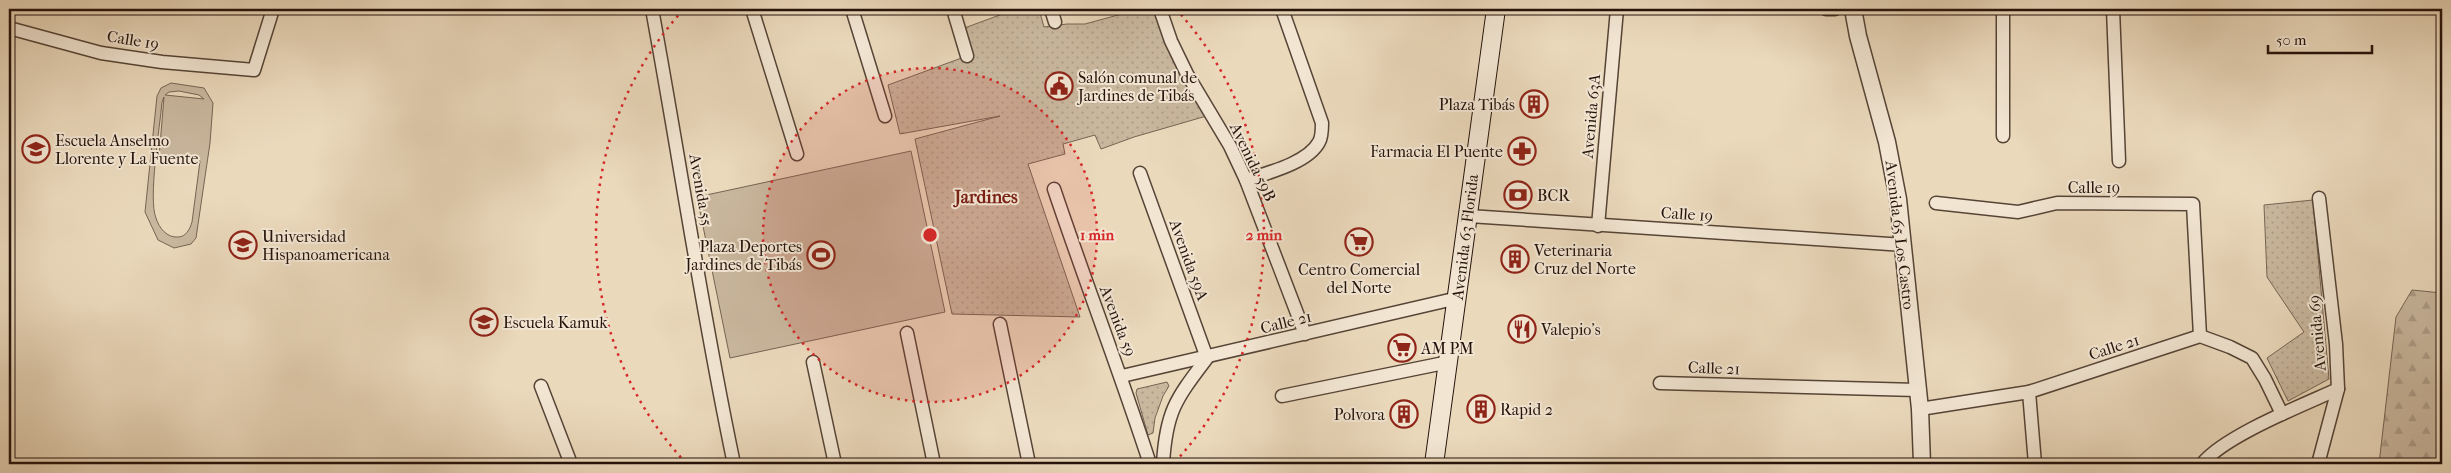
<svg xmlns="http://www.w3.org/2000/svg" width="2451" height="473" viewBox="0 0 2451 473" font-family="'IM FELL French Canon',serif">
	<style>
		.green { fill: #c9b79e; stroke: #766454; fill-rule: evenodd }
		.forest { fill: url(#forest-firs); stroke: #766454 }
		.park { fill: url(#park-dots); stroke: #766454 }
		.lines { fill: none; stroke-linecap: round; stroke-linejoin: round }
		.minor-casing { stroke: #564437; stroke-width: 15 }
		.tertiary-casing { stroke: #564437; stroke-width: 19 }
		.secondary-casing { stroke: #24120b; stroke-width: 20 }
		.minor { stroke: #f2e6d3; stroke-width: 12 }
		.tertiary { stroke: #f2e6d3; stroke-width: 16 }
		.secondary { stroke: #f2e6d3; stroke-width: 18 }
		.ring { fill: none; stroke: #d62828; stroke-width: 2.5; stroke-dasharray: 2.5 5 }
		.labels { text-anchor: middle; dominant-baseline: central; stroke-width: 4; stroke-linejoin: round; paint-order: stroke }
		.street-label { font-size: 16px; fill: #24120b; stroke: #f2e6d3 }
		.poi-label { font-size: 16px; fill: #24120b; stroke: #f2e6d3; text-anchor: start }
		.neighbourhood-label { font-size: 18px; font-weight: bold; fill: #7a1f14; stroke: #f2e6d3 }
		.centre { fill: #d62828; stroke: #f2e6d3; stroke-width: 2.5 }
		.ring-label { font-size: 15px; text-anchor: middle; font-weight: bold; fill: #d62828; stroke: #f2e6d3; stroke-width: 4; stroke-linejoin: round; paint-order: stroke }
	</style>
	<defs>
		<pattern id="forest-firs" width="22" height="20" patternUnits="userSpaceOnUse" patternTransform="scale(1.25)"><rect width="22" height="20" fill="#c9b79e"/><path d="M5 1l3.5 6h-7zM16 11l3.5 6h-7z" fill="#ac9c87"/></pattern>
		<pattern id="park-dots" width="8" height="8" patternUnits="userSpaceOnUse" patternTransform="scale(1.25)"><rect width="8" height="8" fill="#c9b79e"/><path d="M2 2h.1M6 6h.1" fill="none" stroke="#ac9c87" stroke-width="1.8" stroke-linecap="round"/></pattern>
	</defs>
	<rect width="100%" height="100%" fill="#ebd9bc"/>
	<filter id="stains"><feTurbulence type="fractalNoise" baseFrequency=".004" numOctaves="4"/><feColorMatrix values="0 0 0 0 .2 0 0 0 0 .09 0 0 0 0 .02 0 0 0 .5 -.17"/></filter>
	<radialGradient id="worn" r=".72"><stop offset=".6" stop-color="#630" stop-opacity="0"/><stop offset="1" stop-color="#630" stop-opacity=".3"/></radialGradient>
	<!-- green -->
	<g class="green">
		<path d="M171 83 204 88 213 103 210 143 196 238 191 244 174 248 158 240 145 212 157 96 161 88ZM179 91 199 95 204 99 165 95 169 92ZM164 97 159 157 200 161 192 222C190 229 186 237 178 237 167 238 159 228 156 218 148 199 160 126 162 102Z"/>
		<polygon points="911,151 945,312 730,358 697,197"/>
	</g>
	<!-- forest -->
	<polygon class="forest" points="2412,290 2442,293 2442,464 2379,464 2396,317"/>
	<!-- park -->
	<g class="park">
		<polygon points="1016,9 1039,9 1044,27 1067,24 1085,24 1140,9 1160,9 1210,115 1134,137 1101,149 1095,135 1063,144 1065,154 1028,164 1080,317 952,314 915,139 1000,116 900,134 888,85 967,56 959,30"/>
		<polygon points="2313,200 2329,379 2288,401 2267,358 2304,332 2267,277 2264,205"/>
		<polygon points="1167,382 1169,386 1163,396 1155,418 1153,433 1148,435 1136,393 1137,389"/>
	</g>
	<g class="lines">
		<!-- minor casing -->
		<g class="minor-casing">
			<g id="minor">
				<path d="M652 9C680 161 702 313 734 464"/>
				<polyline points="752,9 797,154"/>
				<polyline points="852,9 885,116"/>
				<polyline points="953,9 967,56"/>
				<polyline points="1051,9 1055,22"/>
				<polyline points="1160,9 1171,41 1187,74 1230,146 1246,180 1305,334"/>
				<polyline points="1826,9 1835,9"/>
				<polyline points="2113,9 2119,161"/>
				<polyline points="9,28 101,53 162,62 254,70 273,9"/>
				<polyline points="2003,136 2003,9"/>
				<path d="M1140 173 1207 358C1176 399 1166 411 1163 464"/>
				<path d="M1246 180C1267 173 1308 163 1319 142 1322 137 1322 129 1322 123L1282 9"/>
				<path d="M1054 189C1085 281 1120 372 1150 464"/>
				<polyline points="1936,203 2018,212 2057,203 2193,204 2200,336"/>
				<polyline points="1469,216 1904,245"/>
				<polyline points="1598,226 1617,9"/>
				<polyline points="1000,324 1029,464"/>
				<polyline points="907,333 934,464"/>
				<polyline points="813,362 835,464"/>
				<polyline points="1122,376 1458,298"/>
				<polyline points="1660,383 1917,390"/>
				<polyline points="541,386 571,464"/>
				<polyline points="2029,392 2035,464"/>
				<polyline points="1282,396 1449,362"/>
				<polyline points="1920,409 2029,392 2200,336 2230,347 2252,358 2265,379 2282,414"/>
				<path d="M2202 464C2224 436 2303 405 2338 389"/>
				<polyline points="2318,464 2338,389 2336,344 2319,198"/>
			</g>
		</g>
		<!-- tertiary casing -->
		<g class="tertiary-casing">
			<polyline id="tertiary" points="1853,9 1858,36 1887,142 1898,199 1920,409 1922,464"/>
		</g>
		<!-- secondary casing -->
		<g class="secondary-casing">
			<polyline id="secondary" points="1434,464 1496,9"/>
		</g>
		<!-- minor -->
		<use href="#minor" class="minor"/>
		<!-- tertiary -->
		<use href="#tertiary" class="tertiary"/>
		<!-- secondary -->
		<use href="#secondary" class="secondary"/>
	</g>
	<!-- distance rings -->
	<circle cx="930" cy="235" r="167" fill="#d62828" fill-opacity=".12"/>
	<g class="ring">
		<circle cx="930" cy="235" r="167"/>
		<path d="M686 463A334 334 0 0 1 684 9M1176 9A334 334 0 0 1 1174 463"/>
	</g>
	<!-- icons -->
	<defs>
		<g id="civic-ring" transform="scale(1.4375)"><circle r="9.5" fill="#f2e6d3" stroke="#8f2418" stroke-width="1.5"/><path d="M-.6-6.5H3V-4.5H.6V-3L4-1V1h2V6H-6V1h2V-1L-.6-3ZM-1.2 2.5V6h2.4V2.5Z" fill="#8f2418"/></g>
		<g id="building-ring" transform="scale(1.4375)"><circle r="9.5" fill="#f2e6d3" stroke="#8f2418" stroke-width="1.5"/><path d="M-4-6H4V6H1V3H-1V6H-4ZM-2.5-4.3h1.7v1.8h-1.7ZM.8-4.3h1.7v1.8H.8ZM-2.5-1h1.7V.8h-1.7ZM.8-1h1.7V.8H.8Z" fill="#8f2418"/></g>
		<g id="school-ring" transform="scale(1.4375)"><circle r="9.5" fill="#f2e6d3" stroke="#8f2418" stroke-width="1.5"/><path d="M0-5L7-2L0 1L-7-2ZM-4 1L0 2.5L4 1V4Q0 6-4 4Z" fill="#8f2418"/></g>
		<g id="pharmacy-ring" transform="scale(1.4375)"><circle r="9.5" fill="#f2e6d3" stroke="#8f2418" stroke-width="1.5"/><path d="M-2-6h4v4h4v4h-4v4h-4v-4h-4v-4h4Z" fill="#8f2418"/></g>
		<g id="bank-ring" transform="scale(1.4375)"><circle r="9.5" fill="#f2e6d3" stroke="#8f2418" stroke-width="1.5"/><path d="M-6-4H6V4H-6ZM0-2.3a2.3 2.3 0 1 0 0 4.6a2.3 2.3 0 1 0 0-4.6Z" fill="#8f2418"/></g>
		<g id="supermarket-ring" transform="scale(1.4375)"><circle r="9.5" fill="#f2e6d3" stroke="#8f2418" stroke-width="1.5"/><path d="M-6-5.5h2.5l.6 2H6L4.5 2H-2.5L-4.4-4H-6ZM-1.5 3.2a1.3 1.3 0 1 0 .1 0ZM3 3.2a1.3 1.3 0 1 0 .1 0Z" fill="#8f2418"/></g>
		<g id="university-ring" transform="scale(1.4375)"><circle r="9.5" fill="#f2e6d3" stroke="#8f2418" stroke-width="1.5"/><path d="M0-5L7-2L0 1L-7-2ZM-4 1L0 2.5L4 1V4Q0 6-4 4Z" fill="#8f2418"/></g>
		<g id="stadium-ring" transform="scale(1.4375)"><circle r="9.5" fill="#f2e6d3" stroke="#8f2418" stroke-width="1.5"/><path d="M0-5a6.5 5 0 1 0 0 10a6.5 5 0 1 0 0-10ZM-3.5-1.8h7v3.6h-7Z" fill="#8f2418"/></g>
		<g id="restaurant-ring" transform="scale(1.4375)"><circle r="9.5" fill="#f2e6d3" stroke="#8f2418" stroke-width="1.5"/><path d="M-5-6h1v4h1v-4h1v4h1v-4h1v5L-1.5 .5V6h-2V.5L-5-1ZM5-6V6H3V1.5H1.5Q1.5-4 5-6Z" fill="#8f2418"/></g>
	</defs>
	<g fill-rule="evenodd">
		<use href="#civic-ring" x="1059" y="86"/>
		<use href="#building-ring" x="1534" y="104"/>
		<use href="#school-ring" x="36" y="149"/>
		<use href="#pharmacy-ring" x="1522" y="151"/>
		<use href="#bank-ring" x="1518" y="195"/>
		<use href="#supermarket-ring" x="1359" y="242"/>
		<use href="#university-ring" x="243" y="245"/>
		<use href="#stadium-ring" x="821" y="255"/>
		<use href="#building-ring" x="1515" y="259"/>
		<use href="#school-ring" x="484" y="322"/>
		<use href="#restaurant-ring" x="1522" y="329"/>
		<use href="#supermarket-ring" x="1402" y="348"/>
		<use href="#building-ring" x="1481" y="409"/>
		<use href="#building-ring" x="1404" y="414"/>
	</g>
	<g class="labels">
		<!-- street labels -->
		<g class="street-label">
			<text transform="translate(133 40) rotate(9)">Calle 19</text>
			<text transform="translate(1591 116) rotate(-85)">Avenida 63A</text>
			<text transform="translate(1253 162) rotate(64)">Avenida 59B</text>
			<text x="2094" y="187">Calle 19</text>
			<text transform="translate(701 190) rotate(80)">Avenida 55</text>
			<text transform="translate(1687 214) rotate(4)">Calle 19</text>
			<text transform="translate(1900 235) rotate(83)">Avenida 65 Los Castro</text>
			<text transform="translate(1465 237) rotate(-83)">Avenida 63 Florida</text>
			<text transform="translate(1189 260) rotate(70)">Avenida 59A</text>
			<text transform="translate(1118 321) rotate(69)">Avenida 59</text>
			<text transform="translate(1286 322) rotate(-14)">Calle 21</text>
			<text transform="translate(2317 333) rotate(-95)">Avenida 69</text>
			<text transform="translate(2114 347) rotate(-18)">Calle 21</text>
			<text transform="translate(1714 368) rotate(2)">Calle 21</text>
		</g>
		<!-- poi labels -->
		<g class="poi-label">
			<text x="1078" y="77">Salón comunal de<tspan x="1078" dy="18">Jardines de Tibás</tspan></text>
			<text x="1515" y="104" text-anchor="end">Plaza Tibás</text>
			<text x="55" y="140">Escuela Anselmo<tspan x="55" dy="18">Llorente y La Fuente</tspan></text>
			<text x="1503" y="151" text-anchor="end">Farmacia El Puente</text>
			<text x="1537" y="195">BCR</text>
			<text x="262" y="236">Universidad<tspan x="262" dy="18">Hispanoamericana</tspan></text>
			<text x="802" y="246" text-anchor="end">Plaza Deportes<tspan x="802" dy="18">Jardines de Tibás</tspan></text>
			<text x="1534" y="250">Veterinaria<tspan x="1534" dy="18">Cruz del Norte</tspan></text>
			<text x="1359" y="269" text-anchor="middle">Centro Comercial<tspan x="1359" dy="18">del Norte</tspan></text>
			<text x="503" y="322">Escuela Kamuk</text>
			<text x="1541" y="329">Valepio's</text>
			<text x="1421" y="348">AM PM</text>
			<text x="1500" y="409">Rapid 2</text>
			<text x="1385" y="414" text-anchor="end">Polvora</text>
		</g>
		<!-- neighbourhood labels -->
		<g class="neighbourhood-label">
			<text x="986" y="197">Jardines</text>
		</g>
	</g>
	<circle cx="930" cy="235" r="8" class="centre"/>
	<g class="ring-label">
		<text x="1097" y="240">1 min</text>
		<text x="1264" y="240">2 min</text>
	</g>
	<!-- margin -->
	<rect width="2451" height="473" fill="none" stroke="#ebd9bc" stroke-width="30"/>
	<rect x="10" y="10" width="2431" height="453" fill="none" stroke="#24120b" stroke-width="2.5"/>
	<rect x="15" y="15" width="2421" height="443" fill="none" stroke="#24120b"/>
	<!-- scale -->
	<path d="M2268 45v8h104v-8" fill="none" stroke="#24120b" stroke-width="2.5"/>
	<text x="2276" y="45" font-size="15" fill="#24120b" stroke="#f2e6d3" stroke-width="4" paint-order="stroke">50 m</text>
	<rect width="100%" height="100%" filter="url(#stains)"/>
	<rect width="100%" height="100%" fill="url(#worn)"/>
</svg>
